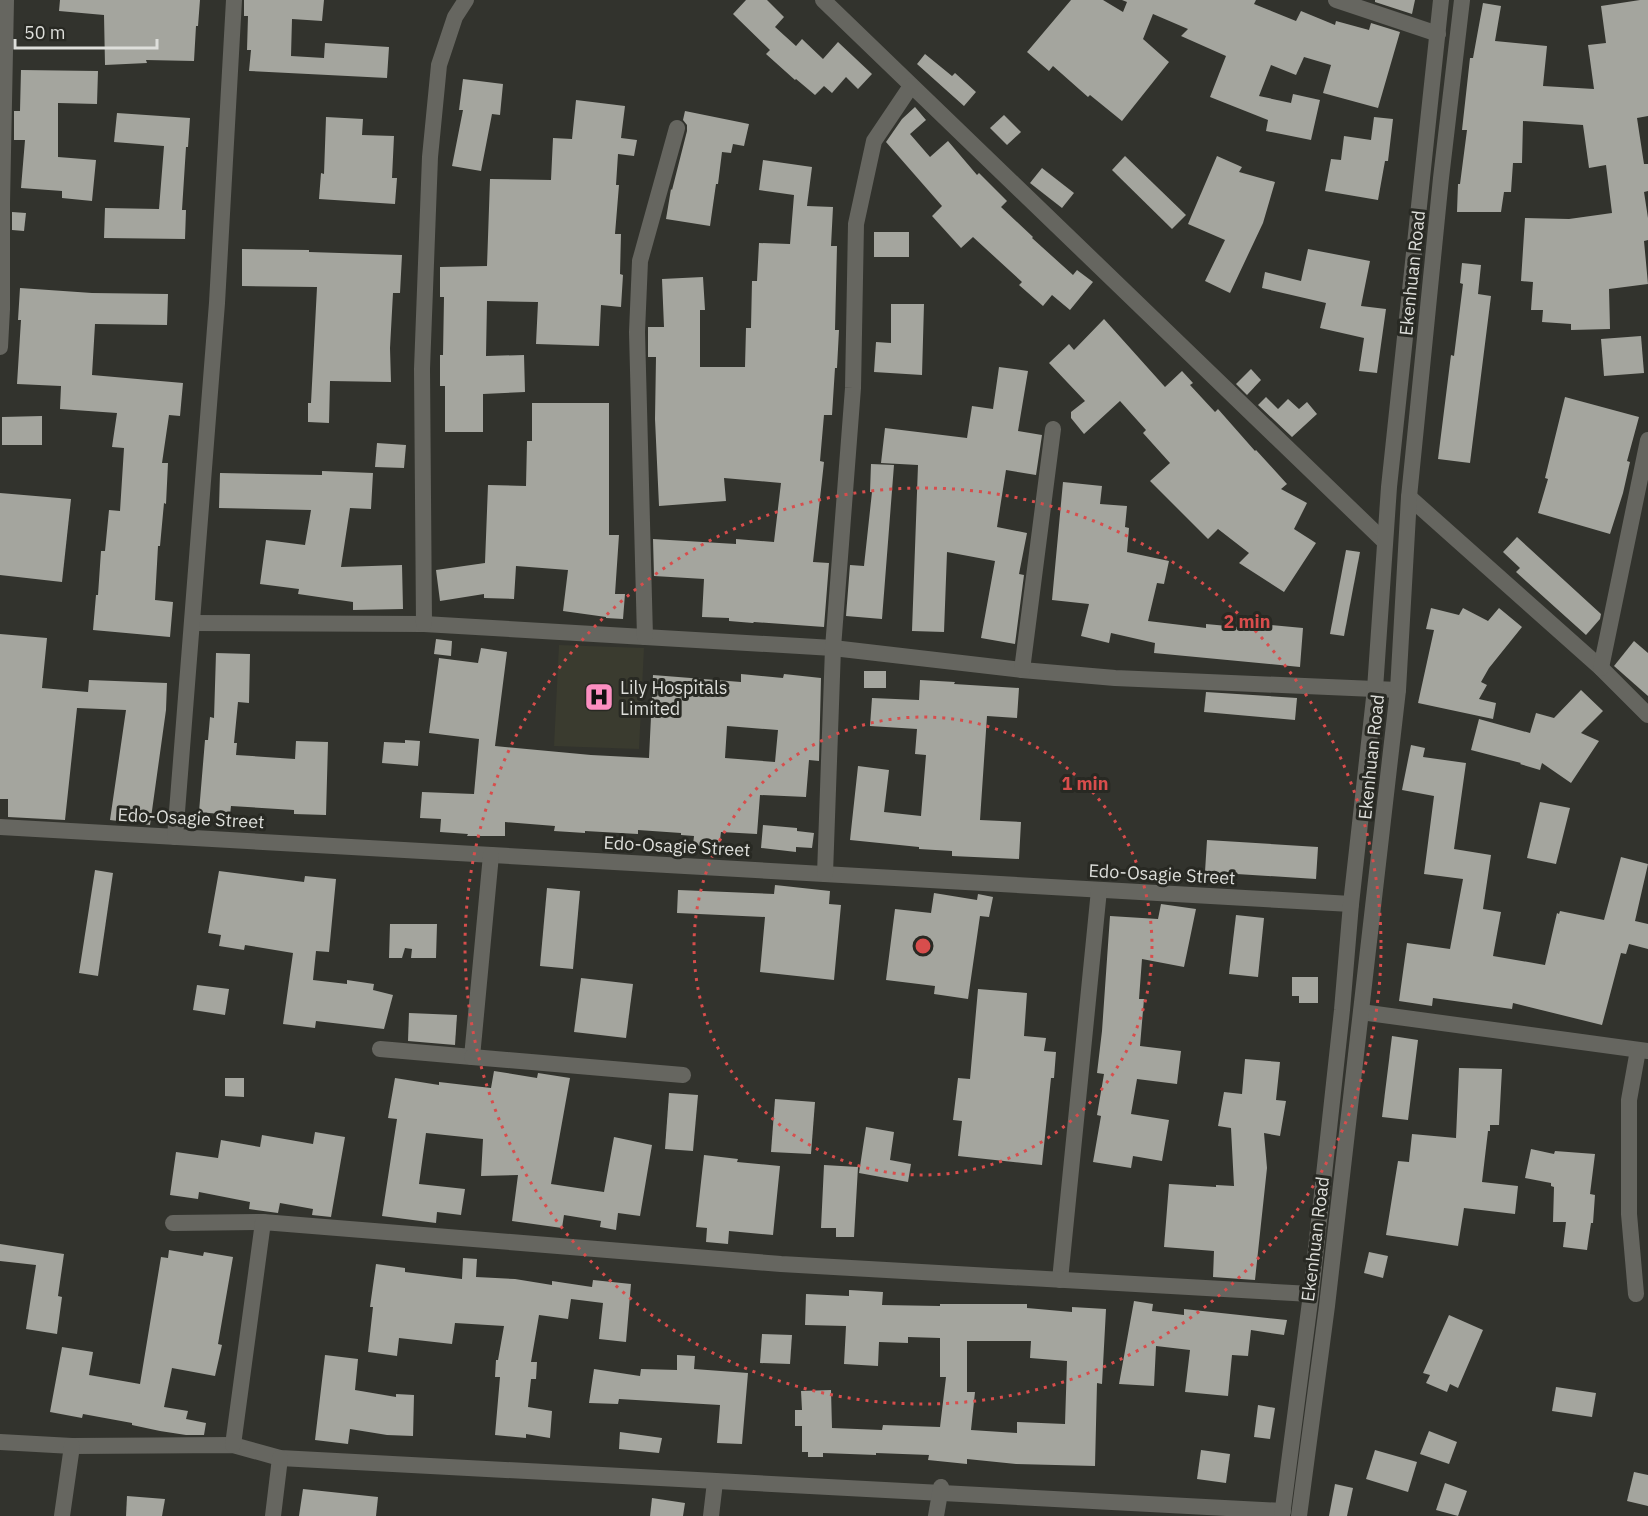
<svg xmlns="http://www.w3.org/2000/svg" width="1648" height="1516" viewBox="0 0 1648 1516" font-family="'IBM Plex Sans',sans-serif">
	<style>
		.built { fill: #3a3b2f }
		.building { fill: #a4a59e; fill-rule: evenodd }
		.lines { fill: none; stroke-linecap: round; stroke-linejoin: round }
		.minor { stroke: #666660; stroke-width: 16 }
		.secondary { stroke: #666660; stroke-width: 16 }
		.ring { fill: none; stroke: #d84d4c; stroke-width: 3; stroke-dasharray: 3 6 }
		.labels { text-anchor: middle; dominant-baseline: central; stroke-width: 6; stroke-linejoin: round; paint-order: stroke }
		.street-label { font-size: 18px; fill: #dedfdb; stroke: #282923 }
		.poi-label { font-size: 18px; fill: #dedfdb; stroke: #282923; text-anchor: start }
		.centre { fill: #d84d4c; stroke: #282923; stroke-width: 3 }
		.ring-label { font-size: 18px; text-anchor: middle; font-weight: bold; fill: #d84d4c; stroke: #282923; stroke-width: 6; stroke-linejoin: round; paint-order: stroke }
	</style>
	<rect width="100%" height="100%" fill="#32332d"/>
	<!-- built -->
	<polygon class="built" points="559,645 644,648 639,749 554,746"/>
	<!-- building -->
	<g class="building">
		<polygon points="60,0 200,0 198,26 196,26 194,61 146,60 147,63 105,65 104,15 59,11"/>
		<polygon points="244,0 324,0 322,21 292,19 291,56 324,58 325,43 389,47 387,78 249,71 251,50 247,50 248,16 244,16"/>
		<polygon points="746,0 767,0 784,17 775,27 796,46 802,39 823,59 838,42 872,74 858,89 846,77 832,93 824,86 815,95 796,79 795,80 766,54 770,50 733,14"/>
		<polygon points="1071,0 1103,0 1123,12 1127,2 1122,0 1256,0 1254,4 1296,21 1301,11 1335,25 1336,21 1369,30 1371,23 1400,32 1378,108 1323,93 1331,65 1304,57 1296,75 1271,65 1259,96 1291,103 1293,94 1320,100 1311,140 1266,131 1268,120 1210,97 1226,56 1181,36 1188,29 1153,14 1143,39 1169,62 1122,121 1090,95 1088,97 1053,66 1049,71 1027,52"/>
		<polygon points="1375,0 1415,0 1412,14 1375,2"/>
		<polygon points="1640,0 1648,0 1648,116 1637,118 1644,164 1648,164 1648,191 1644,192 1648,218 1648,240 1644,241 1648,284 1609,289 1610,329 1571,330 1571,324 1542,322 1543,310 1531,310 1533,282 1521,281 1525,218 1569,219 1612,213 1606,165 1589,168 1583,125 1523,121 1522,163 1513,163 1511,192 1504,192 1501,212 1457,212 1458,184 1460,184 1467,130 1462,130 1470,58 1473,58 1483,3 1501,6 1495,41 1547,46 1543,86 1594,89 1588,45 1606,43 1601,6"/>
		<polygon points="925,54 952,76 955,73 976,92 964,106 917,64"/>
		<polygon points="21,70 98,71 97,104 58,103 58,157 96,160 92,201 62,198 62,191 21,188 25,140 14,140 14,111 20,111"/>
		<polygon points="463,79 503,84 500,115 492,114 481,171 452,166 463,110 459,110"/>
		<polygon points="576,100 625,106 621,138 637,140 634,156 618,154 616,185 619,185 615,234 621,234 620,274 623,275 621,307 601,305 599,346 536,344 538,302 487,301 486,356 524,355 525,392 483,394 483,432 445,432 445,386 440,386 440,355 443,355 444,297 440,297 440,267 487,266 490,179 551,180 553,138 572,139"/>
		<polygon points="915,107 926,120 910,134 930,157 948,141 977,175 979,173 1007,201 1001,207 1033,237 1032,238 1073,275 1077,270 1093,282 1070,310 1052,295 1043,306 1019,285 1022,282 973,237 961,248 932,216 942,206 886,142 902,119"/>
		<polygon points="685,111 749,124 744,146 733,144 731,153 722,152 718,184 716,184 710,226 666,219 671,189 672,190 687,131 687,125 683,120"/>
		<polygon points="117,113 190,118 188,147 186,147 182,210 186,210 185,239 104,238 105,208 159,209 164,146 114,142"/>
		<polygon points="1004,115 1021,132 1007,145 990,128"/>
		<polygon points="326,117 363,119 362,135 394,136 392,178 397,178 395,204 319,199 321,173 324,174"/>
		<polygon points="1374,117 1393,119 1388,161 1385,161 1378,200 1325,191 1331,159 1341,160 1344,136 1371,140"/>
		<polygon points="1125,156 1186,215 1172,229 1112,170"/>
		<polygon points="1217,156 1242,167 1239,172 1275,182 1263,223 1230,293 1205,281 1225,240 1188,224"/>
		<polygon points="763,160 812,167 807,206 833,207 831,246 837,246 835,330 839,330 837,368 835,368 832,415 824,415 820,461 824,462 813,562 829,563 824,627 754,622 753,623 729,621 729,618 702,617 704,579 654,576 653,539 736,544 736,539 774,542 781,483 724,478 726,501 659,506 655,419 656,357 648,357 648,327 664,327 662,279 703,277 705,310 700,310 700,367 745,367 746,328 751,328 752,281 757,281 759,243 790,244 794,195 759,190"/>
		<polygon points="1042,168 1074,193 1062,208 1030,183"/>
		<polygon points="12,212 26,213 24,231 12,230"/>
		<rect x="874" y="232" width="35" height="25"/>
		<polygon points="242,249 309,250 309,252 402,255 400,293 393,293 390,348 391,382 330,381 329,423 308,422 308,403 311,403 317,287 242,286"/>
		<polygon points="1308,249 1370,261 1361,306 1386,309 1377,373 1359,371 1364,338 1320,328 1326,303 1262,288 1265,272 1301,281"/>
		<polygon points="1462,263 1481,265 1478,294 1491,296 1470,463 1438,459 1451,355 1454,356 1463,284 1460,283"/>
		<polygon points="20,288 92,293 168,294 167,325 95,324 92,375 183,383 180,416 169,415 162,463 168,463 166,504 164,503 160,546 158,546 155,600 173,602 170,637 93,630 96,595 98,595 101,551 105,551 109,510 120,511 124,448 112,447 117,413 60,409 61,386 17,384 21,320 18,320"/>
		<polygon points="891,304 924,304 922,375 874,372 876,342 891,343"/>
		<polygon points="1104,319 1165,387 1182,371 1193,383 1190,385 1215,412 1218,409 1255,451 1256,450 1287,484 1281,489 1307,503 1294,529 1316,543 1284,592 1239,563 1249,553 1218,529 1208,539 1150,481 1170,463 1143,433 1146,430 1120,401 1084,434 1071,418 1071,412 1085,401 1049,363 1069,344 1074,350"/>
		<polygon points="1641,336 1644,373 1604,376 1601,339"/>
		<polygon points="999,367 1028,371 1018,431 1042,435 1036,475 1006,470 997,527 1027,533 1019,574 1024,575 1015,644 981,638 995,561 947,552 944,632 912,631 918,465 881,463 885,428 967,438 972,406 993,409"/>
		<polygon points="1251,369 1261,380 1247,395 1236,384"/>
		<polygon points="1266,397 1278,409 1288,399 1299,409 1307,402 1317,414 1292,437 1258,405"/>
		<polygon points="1565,397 1639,417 1627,461 1630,462 1623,493 1610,534 1538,513 1548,479 1545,478"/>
		<polygon points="532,403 609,403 609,535 619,535 615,594 625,594 623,619 606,618 606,617 563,611 568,570 516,566 514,599 484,598 484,594 440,601 436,570 485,563 488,485 526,486 527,441 532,441"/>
		<polygon points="42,416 42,445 2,445 2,417"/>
		<polygon points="377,443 406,445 404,468 375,467"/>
		<polygon points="871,464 894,465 882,619 846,616 850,565 864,566 872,492 870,492"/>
		<polygon points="322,471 373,473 371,509 350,508 341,567 402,565 403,609 353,610 353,602 298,594 299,589 260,584 266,540 305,545 311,510 219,508 220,473 322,475"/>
		<polygon points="1063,482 1102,486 1100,504 1127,506 1125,527 1129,528 1127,552 1169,561 1164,584 1157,583 1148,621 1206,628 1206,624 1271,630 1271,625 1303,628 1300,667 1154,653 1155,643 1111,633 1109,643 1081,636 1089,604 1052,600"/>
		<polygon points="0,493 71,499 62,582 0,575"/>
		<polygon points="1517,537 1601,614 1600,619 1586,635 1516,572 1520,568 1503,552"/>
		<polygon points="1346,550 1360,552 1344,636 1330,634"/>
		<polygon points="1431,608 1459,615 1463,608 1488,621 1499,608 1522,627 1489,668 1481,682 1487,685 1479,699 1496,703 1493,719 1418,703 1434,630 1426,629"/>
		<polygon points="0,634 47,638 42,688 88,692 89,680 167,683 166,710 150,825 110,820 126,710 77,708 65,820 8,817 8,799 0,799"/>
		<polygon points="436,639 452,641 451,656 434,654"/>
		<polygon points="1634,641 1648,653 1648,696 1614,666"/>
		<path d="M481 648 507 652 495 746 591 755 649 758 653 675 741 682V674L783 678 784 674 821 678 819 761 809 760 806 797 760 795 757 834 721 832 719 848 693 845 694 836 681 835V833L638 830V834L585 831V833L554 831 555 826 505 822V836H467L468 834 440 832 441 819 420 818 422 792 474 794 479 739 429 733 439 658 478 663ZM727 726 778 730 775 762 725 758Z"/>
		<polygon points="216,653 250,654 249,703 238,702 234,743 237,743 236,755 295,759 296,741 328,742 326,815 294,814 294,810 231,806 230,815 199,812 205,740 208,740 210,717 214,718"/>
		<rect x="864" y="671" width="22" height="17"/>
		<polygon points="920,680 955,682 954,684 1019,688 1017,718 987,716 980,820 1021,822 1019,859 952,856 952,851 919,849 919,847 850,840 858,766 889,770 884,812 921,816 926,755 915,754 917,729 870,726 872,698 919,700"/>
		<polygon points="1581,690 1603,711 1581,733 1599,741 1571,783 1542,763 1540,770 1520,764 1521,763 1471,750 1479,719 1530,733 1536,713 1554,718"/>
		<polygon points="1206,692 1297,698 1295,720 1204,712"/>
		<polygon points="405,740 420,741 418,766 382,763 384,742 405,743"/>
		<polygon points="1411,745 1425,748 1423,757 1466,763 1454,849 1491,855 1483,909 1501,912 1493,956 1545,965 1557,913 1559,914 1560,911 1604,920 1621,857 1648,864 1635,921 1648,924 1648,949 1629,944 1626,954 1621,953 1602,1025 1513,1003 1512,1009 1433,998 1432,1006 1399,1001 1407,943 1450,949 1463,879 1424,874 1434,796 1402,790"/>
		<polygon points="1540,802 1570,808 1556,864 1527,858"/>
		<polygon points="763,825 797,828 797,831 814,833 812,848 796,847 796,852 761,848"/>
		<polygon points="1207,840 1318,847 1316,879 1205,872"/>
		<polygon points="95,870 113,873 98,976 79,973"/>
		<polygon points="219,871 304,882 305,876 336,879 329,952 316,951 313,980 347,984 347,980 374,984 373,990 393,995 384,1029 316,1021 315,1028 283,1024 293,953 245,945 244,950 219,946 221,935 208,933"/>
		<polygon points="775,885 830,891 829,904 841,905 834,980 760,972 765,917 677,913 678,890 774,894"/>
		<polygon points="547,888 580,891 573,969 540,966"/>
		<polygon points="934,893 977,900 978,894 993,897 989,917 980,916 968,999 934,994 935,986 886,980 895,909 931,913"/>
		<polygon points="1161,904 1196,909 1184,967 1142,959 1139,999 1144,999 1140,1046 1181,1051 1177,1084 1137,1079 1131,1114 1169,1120 1162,1161 1133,1156 1131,1168 1093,1162 1101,1116 1097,1115 1104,1074 1097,1073 1102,1031 1110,916 1158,919"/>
		<polygon points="1236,915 1264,918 1258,977 1229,974"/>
		<polygon points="390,924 437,924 436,958 411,958 412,949 405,948 402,958 389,958"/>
		<polygon points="1292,977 1318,977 1318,1003 1299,1003 1299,996 1292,996"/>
		<polygon points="581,978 633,984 626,1038 574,1032"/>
		<polygon points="197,985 229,989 225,1015 193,1010"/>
		<polygon points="978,989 1027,993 1024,1036 1046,1038 1044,1051 1056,1052 1054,1078 1051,1078 1042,1165 958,1156 962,1121 953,1120 958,1078 970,1079"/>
		<polygon points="409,1013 457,1015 455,1045 408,1041"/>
		<polygon points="1392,1036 1418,1040 1408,1120 1382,1117"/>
		<polygon points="1245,1059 1280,1062 1276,1100 1286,1101 1280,1136 1264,1133 1267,1168 1255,1280 1213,1277 1214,1251 1164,1247 1169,1184 1216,1187 1216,1185 1234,1186 1231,1128 1218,1126 1224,1092 1242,1094"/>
		<polygon points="1459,1068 1502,1069 1499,1125 1490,1125 1490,1131 1488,1131 1482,1182 1518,1186 1515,1214 1464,1208 1458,1246 1386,1235 1398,1161 1409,1162 1412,1134 1456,1138"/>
		<polygon points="494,1071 537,1078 538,1073 570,1078 551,1184 604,1192 614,1137 652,1145 640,1216 618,1213 616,1230 600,1227 601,1221 564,1215 562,1228 512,1221 518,1175 481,1176 483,1139 426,1133 419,1184 465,1189 461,1215 437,1212 436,1223 382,1216 397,1119 388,1118 395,1078 439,1085 439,1082 491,1088"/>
		<polygon points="225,1078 244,1078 244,1097 225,1096"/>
		<polygon points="669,1093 698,1095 693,1151 665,1149"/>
		<polygon points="775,1099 815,1102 811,1154 771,1152"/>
		<polygon points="866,1127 894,1132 890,1160 911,1164 908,1182 859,1173"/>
		<polygon points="315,1132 345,1137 331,1217 312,1215 313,1209 280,1203 278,1213 249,1209 250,1202 199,1192 198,1199 170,1195 176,1152 218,1158 221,1140 260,1147 262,1135 313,1144"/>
		<polygon points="1531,1149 1554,1154 1555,1151 1595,1154 1590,1194 1595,1195 1593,1223 1591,1223 1587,1250 1563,1247 1566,1222 1553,1222 1554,1187 1551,1186 1551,1183 1525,1178"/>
		<polygon points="704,1155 738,1159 737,1162 780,1166 773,1235 729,1231 728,1244 706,1242 707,1228 696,1227"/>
		<polygon points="824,1165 858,1167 854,1237 836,1237 836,1228 821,1228"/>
		<polygon points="0,1244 64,1254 58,1296 62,1297 57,1334 26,1329 36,1265 0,1261"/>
		<polygon points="169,1250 203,1256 204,1252 233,1257 218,1344 222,1345 215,1376 172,1368 164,1407 188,1411 186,1419 206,1423 204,1435 186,1435 160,1431 132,1425 132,1423 83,1414 82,1418 50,1412 62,1347 93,1352 89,1375 140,1384 161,1257 168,1258"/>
		<polygon points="1369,1252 1388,1256 1383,1278 1364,1273"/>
		<polygon points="463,1258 477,1259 476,1277 515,1279 552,1285 552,1281 592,1287 593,1280 631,1284 626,1342 599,1339 603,1303 571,1299 568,1319 539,1315 531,1362 537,1362 536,1379 531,1379 528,1407 552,1411 550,1438 526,1434 526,1438 495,1435 500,1377 495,1377 496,1360 498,1360 504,1326 455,1323 452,1344 399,1338 397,1356 368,1352 373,1307 370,1307 376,1264 405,1268 405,1272 462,1279"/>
		<path d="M849 1290 883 1292 882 1305 940 1306V1304H1027V1308L1072 1312V1307L1106 1309 1102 1384 1097 1383 1095 1466 1016 1464 967 1459V1464L928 1460 929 1455 876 1453V1455L823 1453V1457H808V1452H802V1426H795V1410H802L801 1391 831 1390 832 1428 882 1430 883 1425 940 1427 946 1377H940V1338L908 1337V1343L879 1342 878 1366 844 1364 846 1326 805 1325 806 1294 849 1296ZM967 1341H1031L1030 1358 1067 1361 1065 1424 1017 1422V1433L971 1430 975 1392H967Z"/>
		<polygon points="1134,1301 1153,1304 1152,1311 1184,1315 1184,1309 1287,1320 1284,1335 1251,1330 1248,1356 1232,1355 1228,1396 1185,1392 1190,1350 1156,1346 1154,1386 1119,1384"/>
		<polygon points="1449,1315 1483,1330 1458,1388 1450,1384 1447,1392 1426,1383 1430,1375 1423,1373"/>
		<polygon points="762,1334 792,1335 790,1364 760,1363"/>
		<polygon points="325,1355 358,1359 355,1390 396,1397 396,1394 414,1395 413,1436 387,1435 350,1429 348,1444 315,1440"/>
		<polygon points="677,1355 695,1356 694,1369 748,1373 742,1444 717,1443 720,1405 619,1399 618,1404 589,1403 594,1369 640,1376 641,1369 677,1370"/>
		<polygon points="1556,1387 1596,1393 1592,1417 1552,1411"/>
		<polygon points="1258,1405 1275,1408 1270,1439 1254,1437"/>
		<polygon points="1429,1431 1457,1442 1449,1464 1420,1454"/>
		<polygon points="620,1432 662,1438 659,1453 619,1449"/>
		<polygon points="1201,1450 1230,1454 1226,1483 1197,1479"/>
		<polygon points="1375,1450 1417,1462 1408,1492 1366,1479"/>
		<polygon points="1634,1472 1648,1475 1648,1506 1627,1501"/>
		<polygon points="1445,1483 1467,1491 1458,1516 1436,1510"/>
		<polygon points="1335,1484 1353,1488 1347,1516 1329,1516"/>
		<polygon points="303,1489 378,1497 376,1516 299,1516"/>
		<polygon points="127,1496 165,1499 162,1516 126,1516"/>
		<polygon points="652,1498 685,1503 683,1516 650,1516"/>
	</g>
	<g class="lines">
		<!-- minor -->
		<g class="minor">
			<polyline points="823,0 1385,542"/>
			<polyline points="1336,0 1438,34"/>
			<polyline points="0,347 2,309 2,203 6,0"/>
			<polyline points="1409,497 1601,668 1648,715"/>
			<polyline points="192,623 424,624 833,648 1022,670 1115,678 1398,690"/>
			<polyline points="424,624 422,369 430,157 439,65 455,17 466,0"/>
			<polyline points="645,637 637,332 640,261 677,128"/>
			<polyline points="1601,668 1648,440"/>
			<polyline points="1022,670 1053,429"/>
			<polyline points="0,827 1351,904"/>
			<polyline points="175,837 217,303 234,0"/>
			<polyline points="825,874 833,648 853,388 856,224 874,141 911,86"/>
			<polyline points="1361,1012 1648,1051"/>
			<polyline points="380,1049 472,1057 491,855"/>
			<polyline points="472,1057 683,1075"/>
			<polyline points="173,1223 263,1222"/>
			<polyline points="1060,1280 1099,890"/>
			<polyline points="1636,1294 1629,1214 1629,1100 1638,1050"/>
			<polyline points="0,1442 72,1446 233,1445 280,1458 1283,1511"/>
			<polyline points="233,1445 263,1222 781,1264 1311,1294"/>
			<polyline points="62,1516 72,1446"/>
			<polyline points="273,1516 280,1458"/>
			<polyline points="711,1516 715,1482"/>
			<polyline points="936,1516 941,1487"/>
		</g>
		<!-- secondary -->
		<g class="secondary">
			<polyline points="1282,1516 1311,1294 1342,1010 1351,904 1375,689 1389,487 1441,0"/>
			<polyline points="1299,1516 1327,1306 1398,690 1409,497 1441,178 1462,0"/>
		</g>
	</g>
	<!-- distance rings -->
	<g class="ring">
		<circle cx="923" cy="946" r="229"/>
		<circle cx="923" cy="946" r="458"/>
	</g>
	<!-- icons -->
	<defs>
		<g id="hospital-square" transform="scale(1.5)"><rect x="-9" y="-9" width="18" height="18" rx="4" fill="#fc8fc1" stroke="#282923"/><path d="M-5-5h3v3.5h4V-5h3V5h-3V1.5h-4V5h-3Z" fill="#111"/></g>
	</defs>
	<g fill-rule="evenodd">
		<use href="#hospital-square" x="599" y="697"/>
	</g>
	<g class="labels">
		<!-- street labels -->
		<g class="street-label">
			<text transform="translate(1412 273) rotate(-84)">Ekenhuan Road</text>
			<text transform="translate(1371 757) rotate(-84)">Ekenhuan Road</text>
			<text transform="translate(191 818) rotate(3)">Edo-Osagie Street</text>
			<text transform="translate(677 846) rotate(3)">Edo-Osagie Street</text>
			<text transform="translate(1162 874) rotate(3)">Edo-Osagie Street</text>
			<text transform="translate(1315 1239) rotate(-83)">Ekenhuan Road</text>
		</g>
		<!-- poi labels -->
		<g class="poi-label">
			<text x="620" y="687">Lily Hospitals<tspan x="620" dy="21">Limited</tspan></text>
		</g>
	</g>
	<circle cx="923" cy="946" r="9" class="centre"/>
	<g class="ring-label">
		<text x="1247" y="628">2 min</text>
		<text x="1085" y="790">1 min</text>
	</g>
	<!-- scale -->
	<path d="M15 39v9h142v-9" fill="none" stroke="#dedfdb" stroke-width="3"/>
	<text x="24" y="39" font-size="18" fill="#dedfdb" stroke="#282923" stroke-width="4.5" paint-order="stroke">50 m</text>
</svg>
